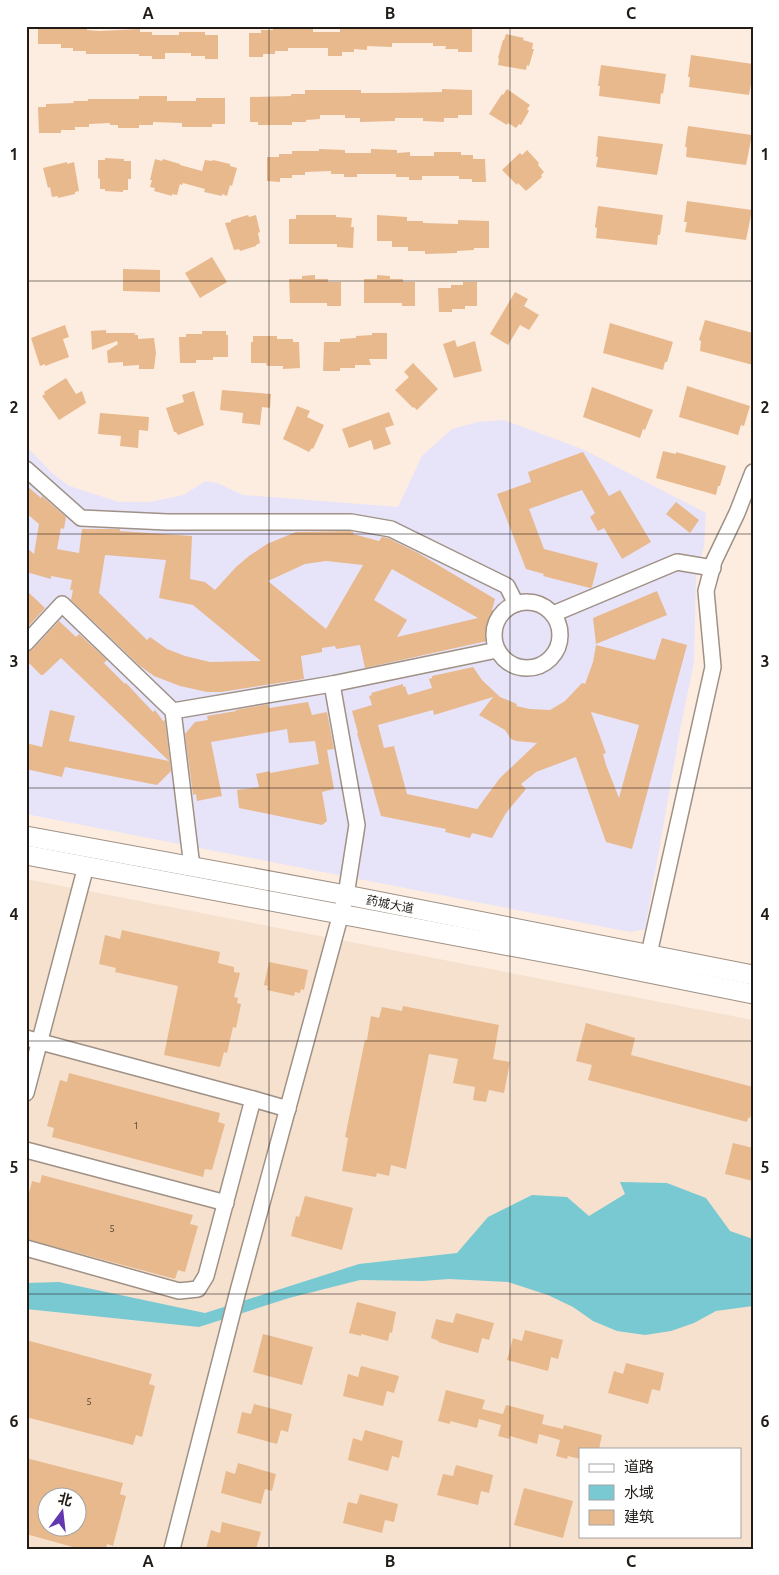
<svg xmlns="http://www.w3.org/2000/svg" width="779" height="1575" viewBox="0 0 779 1575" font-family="Ubuntu,'Noto Sans SC',sans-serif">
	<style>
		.commercial { fill: #e7e3f9 }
		.built { fill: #f6e1ce; fill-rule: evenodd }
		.water { fill: #79c9d3 }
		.building { fill: #e8b98d; fill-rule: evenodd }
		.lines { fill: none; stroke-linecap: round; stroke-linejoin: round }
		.minor-casing { stroke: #9f9185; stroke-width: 18 }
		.major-casing { stroke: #9f9185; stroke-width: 21 }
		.minor { stroke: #fff; stroke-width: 15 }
		.major { stroke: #fff; stroke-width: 19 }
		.grid { fill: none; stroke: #211c17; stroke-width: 1; stroke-opacity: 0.55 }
		.labels { text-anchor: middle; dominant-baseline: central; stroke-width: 4; stroke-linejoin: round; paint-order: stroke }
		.number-label { font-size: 10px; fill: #534334 }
		.street-label { font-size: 12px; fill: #211c17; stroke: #fff }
		.neatline { fill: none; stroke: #211c17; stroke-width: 2 }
		.grid-label { font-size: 16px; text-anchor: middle; font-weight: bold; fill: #211c17 }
	</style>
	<rect width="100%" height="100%" fill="#fdede0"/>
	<!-- commercial -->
	<polygon class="commercial" points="504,420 582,449 706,513 704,546 696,576 694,663 681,725 645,929 630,932 26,814 26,446 51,472 69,486 119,502 150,502 184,495 205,481 217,483 243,495 398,507 422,456 452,429 478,422"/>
	<!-- built -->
	<path class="built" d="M26 879 753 1020V1549H26ZM580 1449H740V1536H580ZM48 1498H78V1528H48Z"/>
	<!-- water -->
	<polygon class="water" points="620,1182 667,1183 706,1198 730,1231 753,1239 753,1306 716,1311 694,1323 671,1331 645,1335 617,1331 593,1321 573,1307 548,1295 508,1282 449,1279 422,1281 360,1280 289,1298 199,1327 26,1309 26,1283 59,1282 205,1313 359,1264 457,1253 488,1217 532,1195 567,1197 589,1216 625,1194"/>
	<!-- building -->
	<g class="building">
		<polygon points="38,26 87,27 87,30 99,31 140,29 140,32 152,32 152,35 179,35 179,32 205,32 205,35 218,35 218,59 205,59 205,56 191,56 191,53 165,53 165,59 152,59 152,56 139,56 139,54 86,54 86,51 73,51 73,48 61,48 61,44 38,44"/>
		<polygon points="287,26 313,26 313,32 340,32 340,29 353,29 352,26 459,26 459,29 472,29 472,52 458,52 458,49 445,49 446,46 433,46 433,43 392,43 392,47 367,46 367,50 354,49 354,52 342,52 342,56 328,56 328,48 288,48 288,51 275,51 275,54 263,54 263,57 249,57 249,33 261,33 261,30 273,30 273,27"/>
		<polygon points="506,34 524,38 523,40 533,43 532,49 534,49 529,66 527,65 526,70 498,65 499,58 498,58 503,40 504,40"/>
		<polygon points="691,55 753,64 753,84 751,84 749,95 689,87 690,77 688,77"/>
		<polygon points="601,65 666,74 663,94 661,93 660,104 599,96 600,86 598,86"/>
		<polygon points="442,89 472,90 472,115 458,115 458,118 444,118 444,122 423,121 423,118 395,118 395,121 360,122 360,118 345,118 345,115 320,115 320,119 306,120 306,122 292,122 292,125 258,125 258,122 250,122 250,97 291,96 291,94 305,94 305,90 361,90 361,93 389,93 442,92"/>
		<polygon points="507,89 530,105 527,109 529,111 521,125 519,124 516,128 508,123 507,125 489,114 502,94 503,95"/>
		<polygon points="139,96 167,96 167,101 196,101 196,98 225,98 225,124 212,124 212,127 182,127 182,123 153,122 153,125 139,125 139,128 118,128 118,125 110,125 110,123 89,124 89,127 75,127 75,130 61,130 61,133 39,133 38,107 46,107 46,104 74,103 73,101 88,101 88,99 139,99"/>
		<polygon points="688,126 752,135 746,165 686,157 687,147 685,147"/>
		<polygon points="598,136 663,144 657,175 596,167 598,157 596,157"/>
		<polygon points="319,149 345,150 345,153 371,153 371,149 397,150 397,153 410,152 410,156 434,156 434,152 461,152 461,155 473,155 473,159 485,159 486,182 472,182 472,179 459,179 459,176 422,176 422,180 409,180 409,177 396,177 396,174 357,174 357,177 344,177 344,174 331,174 331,171 305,172 305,175 292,175 292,178 280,178 280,182 267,181 267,157 279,157 279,154 292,154 292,151 319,151"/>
		<polygon points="527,150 539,163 538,165 544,172 541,175 542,177 526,191 518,183 517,185 502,170 520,153 522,155"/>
		<polygon points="105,158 124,159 124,161 131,161 131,179 128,179 128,190 123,190 123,192 105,191 105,189 100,189 100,179 98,178 98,160 105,160"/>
		<polygon points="155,159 162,161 163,159 180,164 180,165 202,171 205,160 212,161 213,160 230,164 230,166 237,168 232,186 230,185 227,196 222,194 222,196 204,192 205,189 183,183 182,185 180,184 177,195 172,194 172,196 154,191 155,188 150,187 152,180 150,180"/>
		<polygon points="67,162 67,164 74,162 79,191 75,192 75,194 58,198 58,196 52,197 50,187 48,188 43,168"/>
		<polygon points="687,201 752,210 746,240 685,232 687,222 684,222"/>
		<polygon points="598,206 663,215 660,235 658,235 657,245 596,238 597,228 595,227"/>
		<polygon points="248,215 249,217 256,215 260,232 258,233 260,243 256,245 256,246 240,251 239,249 234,250 225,223 231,222 231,220"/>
		<polygon points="296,215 336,215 336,217 352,218 351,227 354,227 353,248 337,247 337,244 289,244 289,219 296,219"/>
		<polygon points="377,215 407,217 407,221 423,221 423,223 458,224 458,220 489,221 489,248 474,248 474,250 457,251 457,253 425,254 425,251 408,251 408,247 392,247 392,241 377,241"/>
		<polygon points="212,257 227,282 200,298 185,273"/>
		<polygon points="123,269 160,270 160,292 123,291"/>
		<polygon points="315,275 315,279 328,279 328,282 341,282 341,306 327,306 327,303 290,303 289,279 302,279 302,276"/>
		<polygon points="377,275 390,276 390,279 403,279 403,282 415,282 415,306 402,306 402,303 364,303 364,279 377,279"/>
		<polygon points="463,282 477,282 477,306 465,306 465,309 452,309 452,312 439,312 438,288 451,288 451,285 463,285"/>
		<polygon points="515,292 528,299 524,306 539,315 529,330 520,325 508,345 490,334"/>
		<polygon points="705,320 753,333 753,365 700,351 701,341 699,340"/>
		<polygon points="610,323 673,342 667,362 665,362 663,370 603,353"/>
		<polygon points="65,325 69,337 63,339 69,357 45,366 45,364 40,366 31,338"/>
		<polygon points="106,330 106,333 136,333 134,335 138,335 138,339 154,338 156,353 154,369 139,369 139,365 123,366 123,362 108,363 107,351 118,344 117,341 92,350 91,331"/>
		<polygon points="202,331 226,331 226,335 228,335 228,357 213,357 213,360 196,360 196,363 180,363 179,337 186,337 186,334 202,334"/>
		<polygon points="372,333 387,333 387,359 369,359 371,365 355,365 355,368 340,368 340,371 323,371 324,342 340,342 340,339 356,338 356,336 372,335"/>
		<polygon points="253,336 277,336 277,339 293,339 293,342 299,342 300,368 283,369 283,366 267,366 266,363 251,363 251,342 253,342"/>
		<polygon points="455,340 457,347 475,341 482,371 454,378 443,344"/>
		<polygon points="413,363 438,389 417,410 414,407 413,408 395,390 409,377 404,372"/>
		<polygon points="66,378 76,394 82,391 86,403 59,420 42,396 45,394 44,392"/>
		<polygon points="687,386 750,406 744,426 741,425 738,435 679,417"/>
		<polygon points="592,387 653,410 645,430 643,429 640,438 583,417"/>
		<polygon points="222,390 271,394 270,408 262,407 260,425 242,423 243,413 220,410"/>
		<polygon points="194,391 204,425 178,435 176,432 174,432 166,408 184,402 182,395"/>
		<polygon points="297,406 310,411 307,417 324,425 313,449 312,448 309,452 283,439"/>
		<polygon points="389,412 394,425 385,428 391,444 374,450 371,440 349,448 342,429"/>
		<polygon points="100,413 149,417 148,431 139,430 138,448 120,446 121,436 98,434"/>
		<polygon points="663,451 676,454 676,452 726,466 720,486 718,486 716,495 656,478"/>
		<polygon points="583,452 609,496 620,490 651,542 622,559 604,528 598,531 590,517 595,513 582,490 529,509 544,549 598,563 592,587 590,588 543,576 544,574 526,569 497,494 531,482 528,472"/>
		<path d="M26 485 41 498 42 496 66 517 64 529 61 528 57 549 79 553 82 529H120V531L192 536 190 579 205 582 215 590 236 567 249 556 267 544 296 532 350 531 353 532V534L379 541 382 537 388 538 418 553 495 599 492 610 494 611 487 641 365 668 360 645 336 649 335 646 322 648V652L301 656 304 679 221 692H207L180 686 154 676 140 666 71 600 73 590H70L72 580 51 576V579L26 572V547L34 554 39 524 26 513ZM105 555 166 560 159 598 193 605 261 661 210 662 185 656 167 649 150 637 147 640 99 593ZM326 561 363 565 326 629 268 581 305 564ZM392 569 478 618 397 637 407 620 374 600Z"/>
		<polygon points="676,502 699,520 690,533 666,514"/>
		<polygon points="26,590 45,608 26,629"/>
		<polygon points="657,591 667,615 596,644 593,618"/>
		<polygon points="59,621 76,637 79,634 107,660 104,663 125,684 126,683 153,712 155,710 163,721 165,720 171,771 157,785 65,767 62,777 26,769 26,743 42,747 50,710 75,716 69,741 169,761 61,658 43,675 41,675 26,660 26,652 33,649"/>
		<path d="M662 638 687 645 632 849 606 842 576 757 536 772 521 784 526 789 506 813 492 838 472 833 470 838 445 832 446 829 381 816 357 733H358L352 711 372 705 369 696 372 695 371 693 403 684V687L405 686 408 695 432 688 429 679 432 678V676L473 667 482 680 500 697 517 704 516 706 530 709 550 710 565 701 582 683 585 684 593 662 596 645 655 660ZM493 697 479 715 505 730 511 739 516 741 537 743 500 778 477 809 407 794 394 746 384 748 378 725 433 710 434 715ZM591 712 639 725 619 798 606 765 603 754 606 753Z"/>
		<polygon points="308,702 312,715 327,712 334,749 327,750 334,789 322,792 327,821 322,825 239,808 237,790 259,787 256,774 270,771 270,773 319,764 315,741 289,743 287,729 211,742 222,796 197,801 196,794 193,795 185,734 195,722 208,720 207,716 236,711 236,710 268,704 269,708"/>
		<polygon points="122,930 220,952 218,963 234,967 234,972 240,973 234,997 238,998 237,1003 241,1004 236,1028 233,1027 227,1053 224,1052 220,1067 164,1055 178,986 115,972 116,968 99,964 105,935 120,939"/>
		<polygon points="269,962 308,970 304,990 301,989 300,993 295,992 294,996 267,990 268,986 264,985"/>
		<polygon points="403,1006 499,1025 493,1059 510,1062 504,1093 489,1090 486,1102 473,1100 475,1087 453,1083 458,1059 429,1054 406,1169 391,1165 389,1176 377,1173 376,1177 342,1171 348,1138 345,1137 365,1040 367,1040 371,1016 379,1018 382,1007 402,1011"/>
		<polygon points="586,1023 635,1038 631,1055 753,1087 753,1109 750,1118 748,1118 747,1122 588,1080 592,1065 576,1061"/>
		<polygon points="69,1073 220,1113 218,1122 225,1124 212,1170 205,1169 203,1177 52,1137 54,1128 47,1126 60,1080 67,1082"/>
		<polygon points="733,1143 753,1148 753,1181 725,1174"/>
		<polygon points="42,1175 193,1215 190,1224 198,1226 185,1272 178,1270 175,1279 26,1239 26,1205 32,1181 40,1183"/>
		<polygon points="305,1196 353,1208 342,1250 291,1236 296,1216 299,1217"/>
		<polygon points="357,1302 396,1312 392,1333 390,1332 388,1341 361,1334 361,1336 349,1333"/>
		<polygon points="456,1313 494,1323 489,1340 482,1338 478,1353 438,1342 439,1341 431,1338 436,1319 453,1323"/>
		<polygon points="525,1330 563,1340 558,1359 551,1357 548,1371 507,1360 513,1338 522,1341"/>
		<polygon points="263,1334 313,1347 302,1385 253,1372"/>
		<polygon points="26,1340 152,1374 149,1384 155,1386 142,1437 136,1435 133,1445 26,1417"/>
		<polygon points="626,1363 664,1373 660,1391 652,1389 648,1404 608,1393 614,1371 623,1374"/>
		<polygon points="361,1366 399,1376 394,1393 387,1391 383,1406 343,1396 348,1374 358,1377"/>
		<polygon points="446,1390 485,1400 482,1409 503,1414 506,1405 544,1415 542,1424 563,1429 564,1425 602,1435 599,1449 580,1449 580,1459 568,1456 567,1459 556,1456 560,1440 539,1434 537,1444 510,1436 509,1439 498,1436 501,1425 479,1419 477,1428 450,1421 450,1424 438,1421"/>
		<polygon points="254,1404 292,1414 288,1432 281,1430 277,1444 237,1433 242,1412 251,1414"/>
		<polygon points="365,1430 403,1441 399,1458 392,1456 388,1471 348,1460 353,1438 362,1441"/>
		<path d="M26 1458 123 1483 120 1494 126 1496 113 1546 107 1544 106 1549H80L26 1534ZM48 1498H78V1528H48Z"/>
		<polygon points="238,1463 276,1474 272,1491 265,1489 261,1504 221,1493 226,1471 235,1474"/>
		<polygon points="456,1465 493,1475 489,1493 481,1491 478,1505 437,1495 443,1474 453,1476"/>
		<polygon points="524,1488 573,1501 563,1538 514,1525"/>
		<polygon points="360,1494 398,1504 394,1522 385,1520 382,1533 343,1523 348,1502 357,1504"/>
		<polygon points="222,1522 261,1532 256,1549 206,1549 211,1530 220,1533"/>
	</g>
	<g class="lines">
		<!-- minor casing -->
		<g class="minor-casing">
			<g id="minor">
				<polyline points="26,469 81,518 167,522 351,522 391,529 507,586 516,604"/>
				<circle cx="527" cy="635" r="33"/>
				<polyline points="553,614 677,562 713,568"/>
				<polyline points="26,643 62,604 173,711 192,867"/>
				<polyline points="173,711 332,684 497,650"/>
				<polyline points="649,954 713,667 706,591 714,561 737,513 753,472"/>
				<polyline points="26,1038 253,1099"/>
				<polyline points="26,1093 86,866"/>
				<polyline points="26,1150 226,1203"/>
				<polyline points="26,1248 179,1291 198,1289 206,1276 253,1099 288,1109"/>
				<polyline points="172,1549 238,1291 346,895 357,825 332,684"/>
			</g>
		</g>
		<!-- major casing -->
		<g class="major-casing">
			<g id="major">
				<polyline points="26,836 346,895 753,975"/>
				<polyline points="26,855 579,959 753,994"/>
			</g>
		</g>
		<!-- minor -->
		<use href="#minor" class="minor"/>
		<!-- major -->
		<use href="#major" class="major"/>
	</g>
	<!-- grid -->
	<path class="grid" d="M269 26V1549M510 26V1549M26 281H753M26 534H753M26 788H753M26 1041H753M26 1294H753"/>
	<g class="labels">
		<!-- number labels -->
		<g class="number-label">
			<text x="136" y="1125">1</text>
			<text x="112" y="1228">5</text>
			<text x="89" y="1401">5</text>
		</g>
		<!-- street labels -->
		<g class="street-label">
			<text transform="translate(390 904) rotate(11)">药城大道</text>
		</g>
	</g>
	<!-- border -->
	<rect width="779" height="1575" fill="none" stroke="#ffffff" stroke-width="55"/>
	<!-- legend -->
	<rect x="579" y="1448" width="162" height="90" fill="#ffffff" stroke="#a6a4a2"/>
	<rect x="589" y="1464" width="25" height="8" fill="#ffffff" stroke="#a6a4a2"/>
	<text x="624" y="1472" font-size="15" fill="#211c17">道路</text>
	<rect x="589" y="1485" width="25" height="15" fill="#79c9d3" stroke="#a6a4a2"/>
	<text x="624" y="1498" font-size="15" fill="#211c17">水域</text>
	<rect x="589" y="1510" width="25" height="15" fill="#e8b98d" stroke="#a6a4a2"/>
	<text x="624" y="1522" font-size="15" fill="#211c17">建筑</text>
	<!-- north arrow -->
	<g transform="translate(62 1512) rotate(15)"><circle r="24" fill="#ffffff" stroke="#a6a4a2"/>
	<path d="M0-4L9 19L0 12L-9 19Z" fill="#6237af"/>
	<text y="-8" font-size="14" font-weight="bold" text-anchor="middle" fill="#211c17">北</text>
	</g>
	<rect x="28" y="28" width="724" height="1520" class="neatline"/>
	<g class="grid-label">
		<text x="148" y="19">A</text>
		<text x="390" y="19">B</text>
		<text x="631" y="19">C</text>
		<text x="14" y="160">1</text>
		<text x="765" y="160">1</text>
		<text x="14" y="413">2</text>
		<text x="765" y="413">2</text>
		<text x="14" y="667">3</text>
		<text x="765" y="667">3</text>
		<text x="14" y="920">4</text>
		<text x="765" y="920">4</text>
		<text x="14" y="1173">5</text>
		<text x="765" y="1173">5</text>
		<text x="14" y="1427">6</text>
		<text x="765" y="1427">6</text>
		<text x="148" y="1567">A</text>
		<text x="390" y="1567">B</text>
		<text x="631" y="1567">C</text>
	</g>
</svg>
